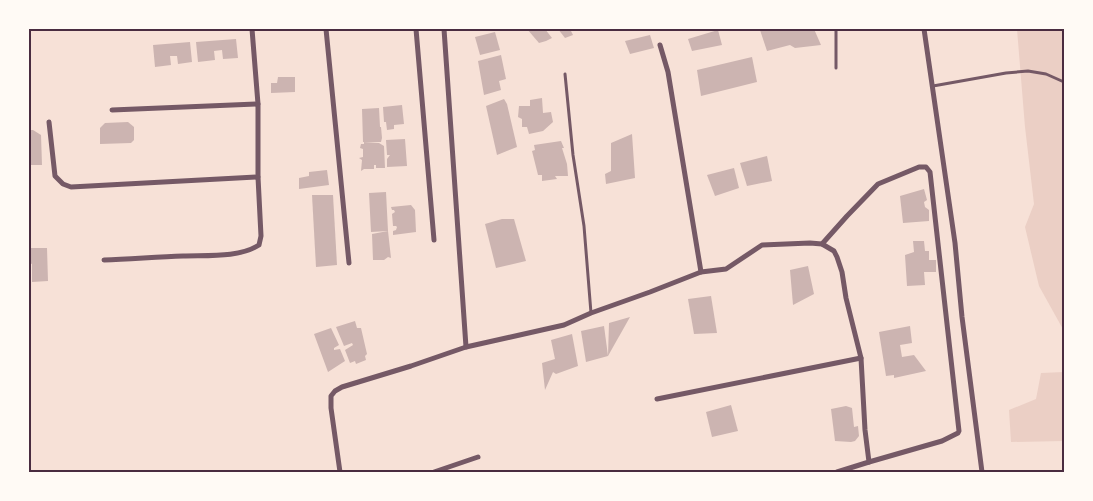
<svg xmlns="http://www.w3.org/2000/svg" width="1093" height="501" viewBox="0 0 1093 501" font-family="'Titillium Web',sans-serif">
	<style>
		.green { fill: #ebcfc5 }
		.building { fill: #ccb4b1 }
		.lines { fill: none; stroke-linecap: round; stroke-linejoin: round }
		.service { stroke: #755966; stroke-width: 3 }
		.minor { stroke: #755966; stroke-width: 5 }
		.neatline { fill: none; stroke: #4a2c40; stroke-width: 2 }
	</style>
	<rect width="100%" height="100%" fill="#f7e1d7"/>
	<!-- green -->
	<g class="green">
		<polygon points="1017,29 1064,29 1064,331 1039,286 1025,227 1034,204 1025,127"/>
		<polygon points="1064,372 1064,441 1011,442 1009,410 1036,399 1041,373"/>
	</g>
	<!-- building -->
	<g class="building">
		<polygon points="527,29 545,29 552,38 546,41 539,43"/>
		<polygon points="558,29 570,29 573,35 565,38"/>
		<polygon points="763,29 814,29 821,45 795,48 790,45 767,51 760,30"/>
		<polygon points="718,30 722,45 692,51 688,39"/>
		<polygon points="495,32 500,50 480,55 475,37"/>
		<polygon points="650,35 654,48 630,54 625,41"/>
		<polygon points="236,39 238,58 223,59 222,50 214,51 215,60 198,62 196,42"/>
		<polygon points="190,42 192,62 178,64 177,56 170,56 171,65 155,67 153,45"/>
		<polygon points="501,55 506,79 499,81 501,90 484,95 478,61"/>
		<polygon points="752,57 757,82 701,96 697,70"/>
		<polygon points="278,77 295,77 295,92 271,93 271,83 277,83"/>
		<polygon points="542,98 543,113 551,112 553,122 543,131 529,134 527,127 522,127 522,119 518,117 519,106 530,106 530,100"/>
		<polygon points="504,99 507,104 517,147 497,155 486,106"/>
		<polygon points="402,105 404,124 394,125 394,129 387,130 386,122 384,122 383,107"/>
		<polygon points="379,108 380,127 381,127 382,138 381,142 363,142 362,109"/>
		<polygon points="128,122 134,127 134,140 131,143 100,144 100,128 105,123"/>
		<polygon points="29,130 33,130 41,135 42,165 29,165"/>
		<polygon points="632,134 635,178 606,184 605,174 611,171 611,143"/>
		<polygon points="405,139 407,166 387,167 387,159 390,155 387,155 386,140"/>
		<polygon points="561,141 564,148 562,148 567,164 568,176 555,176 557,179 542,181 542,175 538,175 532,151 535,150 534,145"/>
		<polygon points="364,142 379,143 384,146 385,168 376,168 376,165 374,165 374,169 364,169 361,171 362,160 359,158 363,157 363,149 360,148 361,144 364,144"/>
		<polygon points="767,156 772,181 747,186 740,163"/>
		<polygon points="734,168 739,188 715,196 707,175"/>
		<polygon points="327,170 329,185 299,189 299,178 309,176 309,172"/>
		<polygon points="924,189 927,200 924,202 925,207 929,210 929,221 903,223 900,196"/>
		<polygon points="386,192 388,231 391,258 388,257 384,260 373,260 372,234 388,231 371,232 369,193"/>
		<polygon points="312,195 333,195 337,265 316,267"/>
		<polygon points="411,205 415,210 416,232 393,235 393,231 396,230 397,227 396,226 393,226 392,214 395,212 394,210 392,210 391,207"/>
		<polygon points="502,219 514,219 526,261 496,268 485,224"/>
		<polygon points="913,241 924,241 925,251 929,251 929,260 936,260 936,272 924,272 925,285 907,286 905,255 914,252"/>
		<polygon points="29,248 47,248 48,281 32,282 32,264 29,263"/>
		<polygon points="808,266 814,294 793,305 790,270"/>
		<polygon points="711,296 717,333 694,334 688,299"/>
		<polygon points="630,317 608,356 609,323"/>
		<polygon points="355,321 357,328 361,328 367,354 365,356 366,360 356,364 355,361 350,363 345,350 353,345 352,343 344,346 336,327"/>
		<polygon points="604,326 608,356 586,362 581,331"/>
		<polygon points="910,326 912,343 900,345 902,357 914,355 926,371 894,378 894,375 886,376 879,332"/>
		<polygon points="331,328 339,345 334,348 334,350 340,349 345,361 328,372 314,334"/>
		<polygon points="572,334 578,366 556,374 553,372 545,390 542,363 555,359 551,340"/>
		<polygon points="731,405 738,431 712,437 706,412"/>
		<polygon points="846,406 852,408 854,427 858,426 859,436 855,441 851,442 835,441 831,409"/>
	</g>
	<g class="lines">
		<!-- service -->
		<g class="service">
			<polyline points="836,29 836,68"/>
			<polyline points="565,74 573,155 584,226 591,313"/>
			<polyline points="933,86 1006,73 1028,71 1046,74 1064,82"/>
		</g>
		<!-- minor -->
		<g class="minor">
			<polyline points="326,29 349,263"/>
			<polyline points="416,29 434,240"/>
			<polyline points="444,29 466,347 564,325 591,313 650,292 701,272 726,269 762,245 810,243 822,244 834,251 837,257 842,272 846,298 861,358 865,430 869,462 837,472"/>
			<polyline points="924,29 955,243 962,317 982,472"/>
			<polyline points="660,45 668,72 701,272"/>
			<polyline points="112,110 258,104"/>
			<polyline points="49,122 55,176 63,184 71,187 258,177"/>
			<polyline points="822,244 847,216 878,184 919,167 926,167 930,172 959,431 958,433 942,441 869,462"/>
			<path d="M104 260C130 259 157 257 183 256 206 255 239 258 259 245L261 236 258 177V104L252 29"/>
			<polyline points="657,399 861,358"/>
			<polyline points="340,472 331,408 331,396 335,391 342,387 411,366 466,347"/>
			<polyline points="434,472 478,457"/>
		</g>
	</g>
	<!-- border -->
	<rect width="1093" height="501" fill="none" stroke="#fffaf5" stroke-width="60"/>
	<rect x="30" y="30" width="1033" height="441" class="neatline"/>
</svg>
